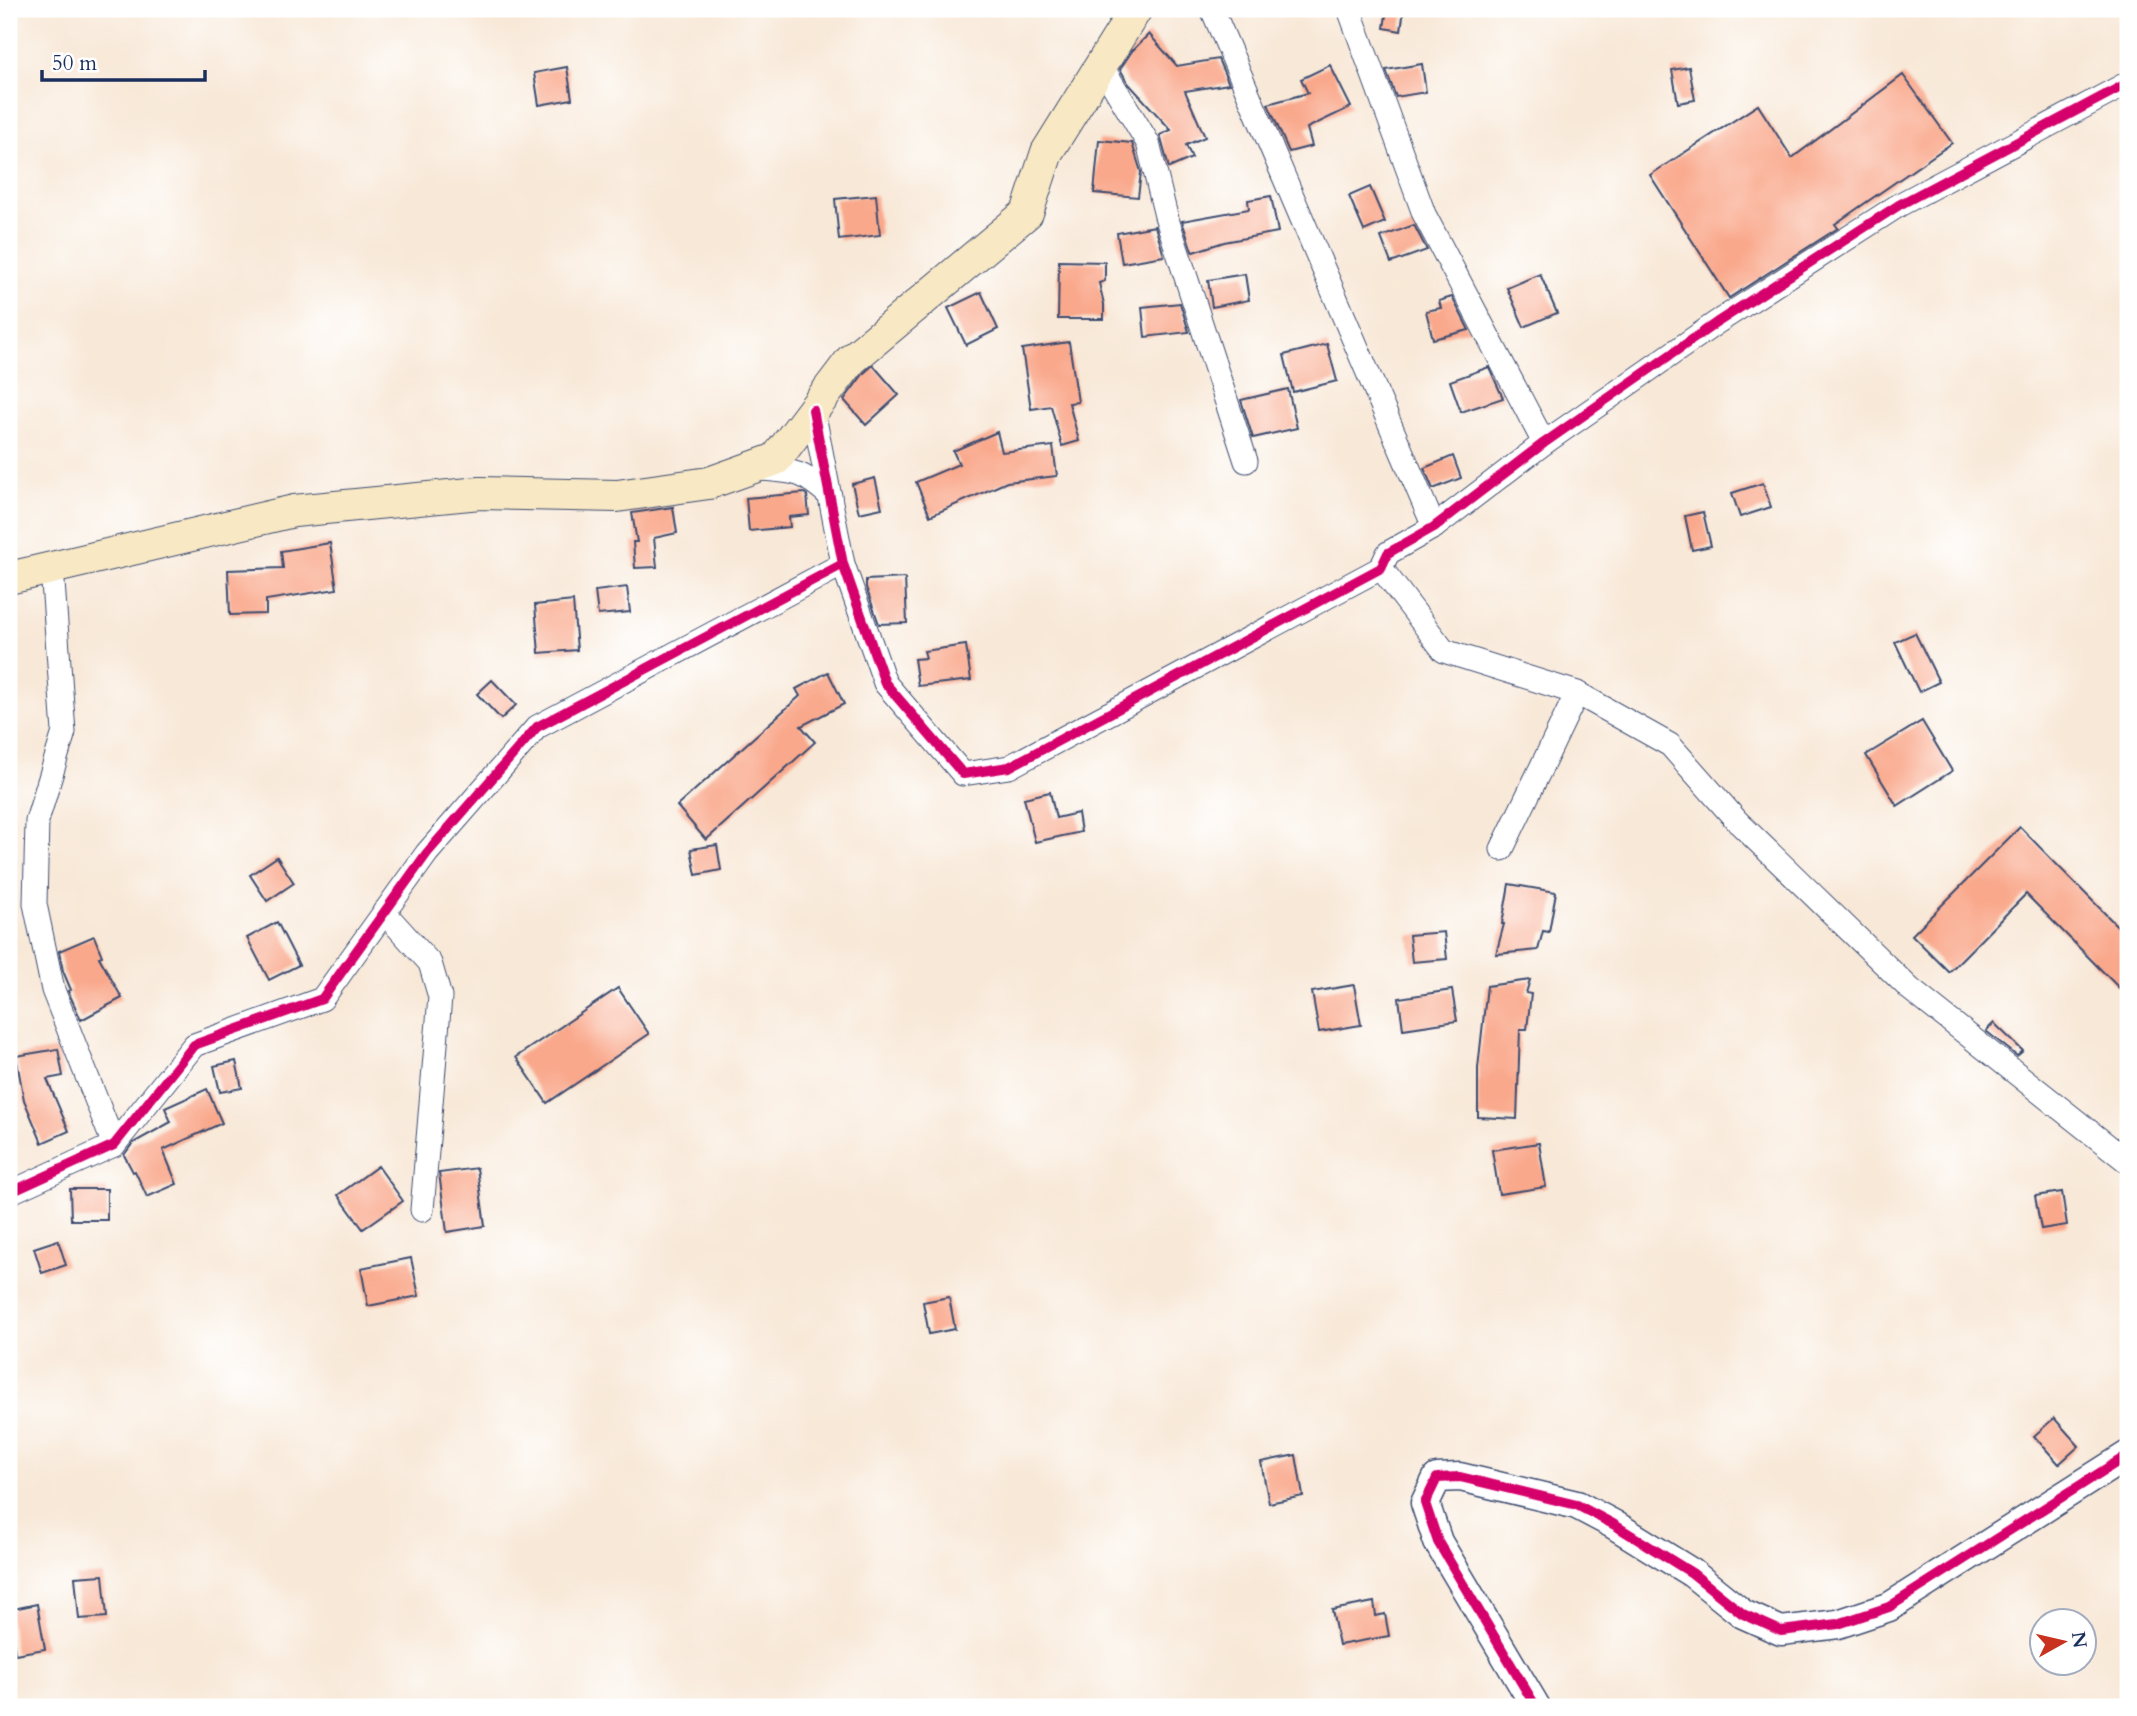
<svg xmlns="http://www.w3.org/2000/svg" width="2137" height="1716" viewBox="0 0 2137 1716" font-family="Cardo,serif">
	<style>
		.building { fill: #f9a88b }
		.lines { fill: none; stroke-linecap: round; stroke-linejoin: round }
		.minor-casing { stroke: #3c4b70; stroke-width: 25 }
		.tertiary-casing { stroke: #3c4b70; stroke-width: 31 }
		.secondary-casing { stroke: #3c4b70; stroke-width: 34 }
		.minor { stroke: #fff; stroke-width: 23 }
		.tertiary { stroke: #fff; stroke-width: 28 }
		.secondary { stroke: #f8e8c3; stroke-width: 32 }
		.cycleway-casing { stroke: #fff; stroke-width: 15 }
		.cycleway { stroke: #d6006c; stroke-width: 10 }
	</style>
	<rect width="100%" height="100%" fill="#fff"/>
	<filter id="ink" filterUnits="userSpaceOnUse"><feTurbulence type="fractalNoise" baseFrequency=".0143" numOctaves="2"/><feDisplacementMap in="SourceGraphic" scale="14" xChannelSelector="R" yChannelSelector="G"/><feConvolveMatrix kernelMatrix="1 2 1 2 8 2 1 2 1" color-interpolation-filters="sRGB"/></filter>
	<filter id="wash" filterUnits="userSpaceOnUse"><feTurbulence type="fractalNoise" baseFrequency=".00686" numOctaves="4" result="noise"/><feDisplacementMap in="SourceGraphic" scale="28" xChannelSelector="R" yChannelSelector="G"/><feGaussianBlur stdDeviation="1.57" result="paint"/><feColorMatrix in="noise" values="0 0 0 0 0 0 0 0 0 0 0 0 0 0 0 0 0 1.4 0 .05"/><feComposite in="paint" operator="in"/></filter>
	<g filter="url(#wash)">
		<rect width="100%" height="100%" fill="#f8e8d7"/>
		<g id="blocks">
			<!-- building -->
			<g class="building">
				<polygon points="1387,9 1404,9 1401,31 1384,28"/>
				<polygon points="1149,34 1177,66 1218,59 1229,84 1185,91 1205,137 1186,145 1192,158 1169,168 1160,135 1171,130 1128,83 1120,69 1132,51"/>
				<polygon points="1422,64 1426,92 1396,97 1386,70"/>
				<polygon points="1330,65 1351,107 1307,128 1312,146 1289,152 1268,104 1308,93 1301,79"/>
				<polygon points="567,67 572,99 539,105 534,73"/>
				<polygon points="1689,67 1695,100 1678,103 1672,70"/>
				<polygon points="1903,75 1952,143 1835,224 1838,228 1729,298 1650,175 1758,105 1792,158"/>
				<polygon points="1099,140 1132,143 1141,172 1138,197 1094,193"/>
				<polygon points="1370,187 1385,222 1364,231 1349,196"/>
				<polygon points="876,195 880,235 839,240 835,199"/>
				<polygon points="1271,196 1278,232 1224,242 1193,252 1192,251 1182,221 1249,209 1248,200"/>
				<polygon points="1414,225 1427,250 1391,263 1381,237"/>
				<polygon points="1155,226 1164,256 1122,263 1117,233"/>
				<polygon points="1059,261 1105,262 1105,281 1099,283 1104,304 1104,319 1058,319"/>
				<polygon points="1245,274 1249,300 1212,307 1208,280"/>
				<polygon points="1540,274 1557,313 1524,327 1507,288"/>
				<polygon points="981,292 998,329 966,345 948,308"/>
				<polygon points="1452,297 1469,330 1433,339 1426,311 1441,308 1439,301"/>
				<polygon points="1180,303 1189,332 1145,337 1142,307"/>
				<polygon points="1069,342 1078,402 1069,403 1079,441 1062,446 1051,406 1031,409 1022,349"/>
				<polygon points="1327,344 1337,381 1293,392 1284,355"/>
				<polygon points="873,365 899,395 866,425 844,400 864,373"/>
				<polygon points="1489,367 1503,398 1461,412 1450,381"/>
				<polygon points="1288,389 1297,428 1253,438 1241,400"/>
				<polygon points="997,432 1002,452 1053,446 1057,476 1007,482 930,516 916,482 959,464 953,451"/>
				<polygon points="1453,456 1461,478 1433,489 1424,468"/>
				<polygon points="875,478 882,508 859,513 852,484"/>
				<polygon points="1763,483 1771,507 1740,517 1732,493"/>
				<polygon points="804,493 807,495 809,515 789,517 790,527 749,531 746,498"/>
				<polygon points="673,507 677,533 654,538 657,567 635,568 633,542 637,542 632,513"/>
				<polygon points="1703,512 1711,546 1692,550 1685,516"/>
				<polygon points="330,543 337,589 266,600 266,614 230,615 228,570 283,568 281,551"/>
				<polygon points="905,578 907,623 879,624 866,587 866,580"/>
				<polygon points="627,587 630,612 598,615 595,591"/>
				<polygon points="573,601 577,650 539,653 535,605"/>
				<polygon points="1915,633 1939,682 1919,692 1895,642"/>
				<polygon points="966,645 971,680 918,686 914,659 926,658 924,651"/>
				<polygon points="828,672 844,704 801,726 815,742 706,840 677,806 800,696 796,689"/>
				<polygon points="492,680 516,705 501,719 477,694"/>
				<polygon points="1922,721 1952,771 1897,806 1866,755"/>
				<polygon points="1050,792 1056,818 1078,813 1081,832 1035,842 1024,798"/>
				<polygon points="2020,827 2128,937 2128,997 2026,894 1949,972 1912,935"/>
				<polygon points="717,845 721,870 696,875 691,849"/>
				<polygon points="277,857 294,883 267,901 250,875"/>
				<polygon points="1509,884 1556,892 1549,932 1543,931 1538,950 1496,954 1504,924 1502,924"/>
				<polygon points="277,922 299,965 269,980 247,938"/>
				<polygon points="1444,932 1447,959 1412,962 1409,935"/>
				<polygon points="94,936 102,956 99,957 122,998 81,1020 68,991 71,990 63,971 59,951"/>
				<polygon points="1530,980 1526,993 1531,994 1527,1029 1520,1029 1517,1119 1478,1117 1478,1068 1487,986"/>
				<polygon points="1354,985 1361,1025 1319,1032 1312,992"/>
				<polygon points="618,988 649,1034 547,1103 516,1057"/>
				<polygon points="1452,990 1457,1021 1403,1029 1399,998"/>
				<polygon points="1994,1023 2023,1051 2017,1056 1986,1031"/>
				<polygon points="58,1049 63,1076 47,1079 69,1131 42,1143 24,1100 16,1056"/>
				<polygon points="236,1061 242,1088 220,1092 214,1066"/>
				<polygon points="207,1089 222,1123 163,1150 177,1184 147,1197 135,1171 133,1172 124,1155 133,1143 171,1122 165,1108"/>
				<polygon points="1539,1143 1546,1187 1499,1194 1492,1150"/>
				<polygon points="378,1166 403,1201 363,1229 338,1195"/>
				<polygon points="477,1168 485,1226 447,1232 439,1173"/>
				<polygon points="70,1189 107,1189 107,1220 71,1220"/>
				<polygon points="2062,1192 2067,1225 2041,1229 2035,1196"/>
				<polygon points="58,1240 66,1265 42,1273 34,1248"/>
				<polygon points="411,1258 419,1296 368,1306 361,1268"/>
				<polygon points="949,1297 955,1329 929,1334 923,1302"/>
				<polygon points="2054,1418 2079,1446 2059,1464 2034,1436"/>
				<polygon points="1296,1455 1303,1496 1269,1503 1261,1462"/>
				<polygon points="103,1575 107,1617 79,1619 75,1577"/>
				<polygon points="1374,1602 1376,1616 1385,1614 1389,1636 1339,1645 1332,1610"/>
				<polygon points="37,1604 45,1649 15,1654 9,1610"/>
			</g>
		</g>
	</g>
	<g filter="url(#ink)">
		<use href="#blocks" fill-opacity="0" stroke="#3c4b70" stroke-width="2"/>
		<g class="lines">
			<!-- minor casing -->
			<g class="minor-casing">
				<g id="minor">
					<polyline points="1212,9 1434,527"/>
					<polyline points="1349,9 1424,214 1544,443"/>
					<polyline points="1101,65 1148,143 1166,216 1246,461"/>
					<path d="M756 469C794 471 801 470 830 496"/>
					<polyline points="843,564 885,683 963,774 1009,767 1381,568 1388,553 1434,527 1544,443 1716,323 1899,205 2128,83"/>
					<polyline points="1381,568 1444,651 1577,693 1670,745 1738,822 1910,989 2128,1162"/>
					<polyline points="52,569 64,732 37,821 35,904 53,990 114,1145"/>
					<polyline points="1502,849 1577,693"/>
					<polyline points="384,912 430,963 440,997 422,1210"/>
					<polyline points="9,1193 114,1145 194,1045 322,999 427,853 537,727 843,564 813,410"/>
				</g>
			</g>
			<!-- tertiary casing -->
			<g class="tertiary-casing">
				<polyline id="tertiary" points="1536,1707 1438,1542 1425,1503 1437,1478 1460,1477 1577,1505 1613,1524 1692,1573 1743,1614 1781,1631 1838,1624 1889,1607 2128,1455"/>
			</g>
			<!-- secondary casing -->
			<g class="secondary-casing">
				<polyline id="secondary" points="9,578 294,511 480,493 617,496 709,483 776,459 851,360 1027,213 1047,152 1136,9"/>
			</g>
			<!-- minor -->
			<use href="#minor" class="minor"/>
			<!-- tertiary -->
			<use href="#tertiary" class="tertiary"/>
			<!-- secondary -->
			<use href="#secondary" class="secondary"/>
			<!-- cycleway casing -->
			<g class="cycleway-casing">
				<g id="cycleway">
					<polyline points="843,564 885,683 963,774 1009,767 1381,568 1388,553 1434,527 1544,443 1716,323 1899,205 2128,83"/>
					<polyline points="9,1193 114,1145 194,1045 322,999 427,853 537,727 843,564 813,410"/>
					<polyline points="1536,1707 1438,1542 1425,1503 1437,1478 1460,1477 1577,1505 1613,1524 1692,1573 1743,1614 1781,1631 1838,1624 1889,1607 2128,1455"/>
				</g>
			</g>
			<!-- cycleway -->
			<use href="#cycleway" class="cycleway"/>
		</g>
	</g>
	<!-- margin -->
	<rect width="2137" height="1716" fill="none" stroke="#fff" stroke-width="35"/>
	<!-- north arrow -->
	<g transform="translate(2063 1642) rotate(82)"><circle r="33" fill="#ffffff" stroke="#a4acbf" stroke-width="2"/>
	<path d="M0-5L12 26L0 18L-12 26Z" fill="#c8321e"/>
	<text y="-10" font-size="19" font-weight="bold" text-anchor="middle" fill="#1b2f5e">N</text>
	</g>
	<!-- scale -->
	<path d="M42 70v10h163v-10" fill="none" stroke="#1b2f5e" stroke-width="3.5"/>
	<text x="52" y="70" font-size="21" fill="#1b2f5e" stroke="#ffffff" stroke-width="5" paint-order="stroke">50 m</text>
</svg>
